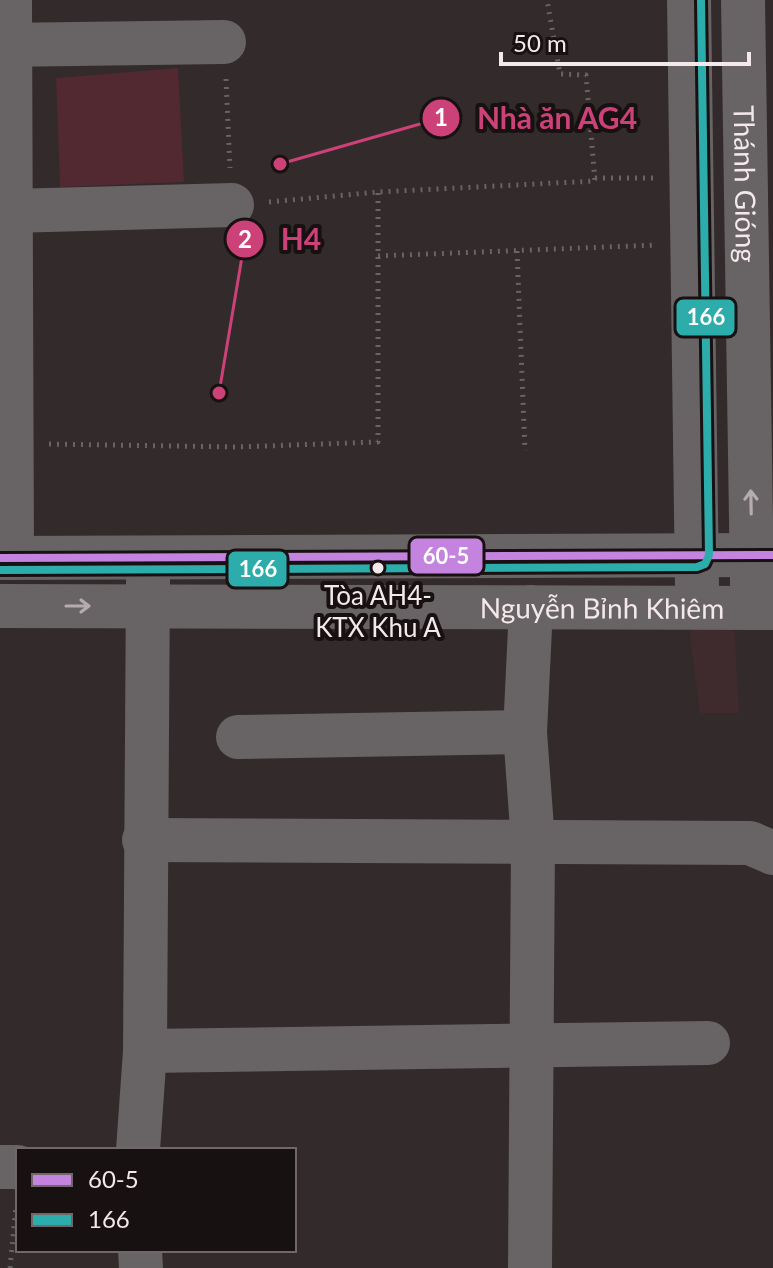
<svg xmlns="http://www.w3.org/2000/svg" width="773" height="1268" viewBox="0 0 773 1268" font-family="Lato,sans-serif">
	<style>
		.built { fill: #3f2b2e }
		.green { fill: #522831 }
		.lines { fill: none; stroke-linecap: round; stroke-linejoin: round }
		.path { stroke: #686464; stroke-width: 5; stroke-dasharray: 2 6; stroke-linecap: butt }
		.minor { stroke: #686364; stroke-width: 44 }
		.bus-1-casing { stroke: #181112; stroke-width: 14 }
		.bus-2-casing { stroke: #181112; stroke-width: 14 }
		.bus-1 { stroke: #c483df; stroke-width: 8 }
		.bus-2 { stroke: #2dacac; stroke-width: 8 }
		.oneway { stroke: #b4acae }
		.bus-dot { fill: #f3e8ea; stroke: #181112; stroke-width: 3 }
		.labels { text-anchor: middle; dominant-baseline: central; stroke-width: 8; stroke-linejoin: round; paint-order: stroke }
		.bus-label { font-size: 26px; fill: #f3e8ea; stroke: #181112 }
		.street-label { font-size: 28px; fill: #f3e8ea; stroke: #181112 }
		.leader { fill: none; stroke: #cc4278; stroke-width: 3 }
		.callout-dot { fill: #cc4278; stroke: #181112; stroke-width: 3 }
		.mark-label { font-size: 24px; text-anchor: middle; font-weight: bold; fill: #fff }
		.callout-label { font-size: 30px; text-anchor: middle; font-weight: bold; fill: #cc4278; stroke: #181112; stroke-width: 8; stroke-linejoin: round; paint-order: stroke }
		.line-badge { stroke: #181112; stroke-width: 3 }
		.badge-label { font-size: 22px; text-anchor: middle; font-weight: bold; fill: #fff }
	</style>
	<rect width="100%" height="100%" fill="#322a2b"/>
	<!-- built -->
	<polygon class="built" points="687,613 734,621 739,713 700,713"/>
	<!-- green -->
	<polygon class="green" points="178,68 184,182 60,187 56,78"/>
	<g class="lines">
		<!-- path -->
		<g class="path">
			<polyline points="226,79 230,168"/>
			<polyline points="595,178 654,178"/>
			<polyline points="269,202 378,192 595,181 586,75 560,74 547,0"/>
			<polyline points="517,251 525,451"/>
			<polyline points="378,256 657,245"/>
			<polyline points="49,444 236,447 378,442 378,192"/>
			<polyline points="10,1268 16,1205"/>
		</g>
		<!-- minor -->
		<g class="minor">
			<polyline points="10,0 12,558"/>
			<polyline points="689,0 697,586"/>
			<path id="s1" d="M743 0 752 585"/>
			<polyline points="0,45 224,42"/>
			<polyline points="11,211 232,205"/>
			<polyline points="0,558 773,555"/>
			<path id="s2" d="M0 606 773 608"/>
			<polyline points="238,737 525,732"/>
			<polyline points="144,840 750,843 773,853"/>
			<polyline points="145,1051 708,1043"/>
			<polyline points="138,1150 145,1051 148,577"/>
			<polyline points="0,1167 18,1167"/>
			<polyline points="140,1250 141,1268"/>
			<polyline points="530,1268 533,842 525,732 531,607"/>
		</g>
		<!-- bus-1 casing -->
		<g class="bus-1-casing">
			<polyline id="bus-1" points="0,558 773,555"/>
		</g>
		<!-- bus-2 casing -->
		<g class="bus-2-casing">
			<polyline id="bus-2" points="0,570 697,567 705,564 709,555 701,0"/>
		</g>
		<!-- bus-1 -->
		<use href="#bus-1" class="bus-1"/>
		<!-- bus-2 -->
		<use href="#bus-2" class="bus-2"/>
	</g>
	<!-- one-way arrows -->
	<defs><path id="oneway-shaft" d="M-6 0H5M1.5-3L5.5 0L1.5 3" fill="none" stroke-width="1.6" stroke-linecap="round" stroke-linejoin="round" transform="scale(2)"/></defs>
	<g class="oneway">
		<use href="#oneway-shaft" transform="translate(751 502) rotate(-91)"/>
		<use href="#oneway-shaft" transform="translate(78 606)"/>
	</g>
	<!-- markers -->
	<circle class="bus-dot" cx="378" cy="568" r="7"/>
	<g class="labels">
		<!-- bus labels -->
		<g class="bus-label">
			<text x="378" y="595">Tòa AH4-<tspan x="378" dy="32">KTX Khu A</tspan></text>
		</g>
		<!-- street labels -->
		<g class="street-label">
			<text stroke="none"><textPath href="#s1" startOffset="184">Thánh Gióng</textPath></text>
			<text stroke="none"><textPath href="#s2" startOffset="602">Nguyễn Bỉnh Khiêm</textPath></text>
		</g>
	</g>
	<!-- callouts -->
	<path class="leader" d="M280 164L441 118M219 393L245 239"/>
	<g class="callout-dot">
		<circle cx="280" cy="164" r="8"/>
		<circle cx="219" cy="393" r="8"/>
		<circle cx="441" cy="118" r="20"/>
		<circle cx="245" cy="239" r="20"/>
	</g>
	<g class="mark-label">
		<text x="441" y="126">1</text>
		<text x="245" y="248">2</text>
	</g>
	<g class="callout-label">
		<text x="557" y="129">Nhà ăn AG4</text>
		<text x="301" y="250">H4</text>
	</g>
	<g class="line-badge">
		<rect x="675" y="298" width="61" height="39" rx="8" fill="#2dacac"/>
		<rect x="409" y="537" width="75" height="38" rx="8" fill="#c483df"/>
		<rect x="227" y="550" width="61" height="38" rx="8" fill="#2dacac"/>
	</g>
	<g class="badge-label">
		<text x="706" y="325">166</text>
		<text x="446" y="564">60-5</text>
		<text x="258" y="577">166</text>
	</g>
	<!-- legend -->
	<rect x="16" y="1148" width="280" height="104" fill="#181112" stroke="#706768" stroke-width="2"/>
	<rect x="32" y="1174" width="40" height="12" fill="#c483df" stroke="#706768" stroke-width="2"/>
	<text x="88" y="1188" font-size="24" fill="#f3e8ea">60-5</text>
	<rect x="32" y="1214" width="40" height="12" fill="#2dacac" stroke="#706768" stroke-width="2"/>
	<text x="88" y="1228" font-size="24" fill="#f3e8ea">166</text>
	<!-- scale -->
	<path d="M501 52v12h248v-12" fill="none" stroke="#f3e8ea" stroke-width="4"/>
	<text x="513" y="52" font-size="24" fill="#f3e8ea" stroke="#181112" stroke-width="6" paint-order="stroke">50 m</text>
</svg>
